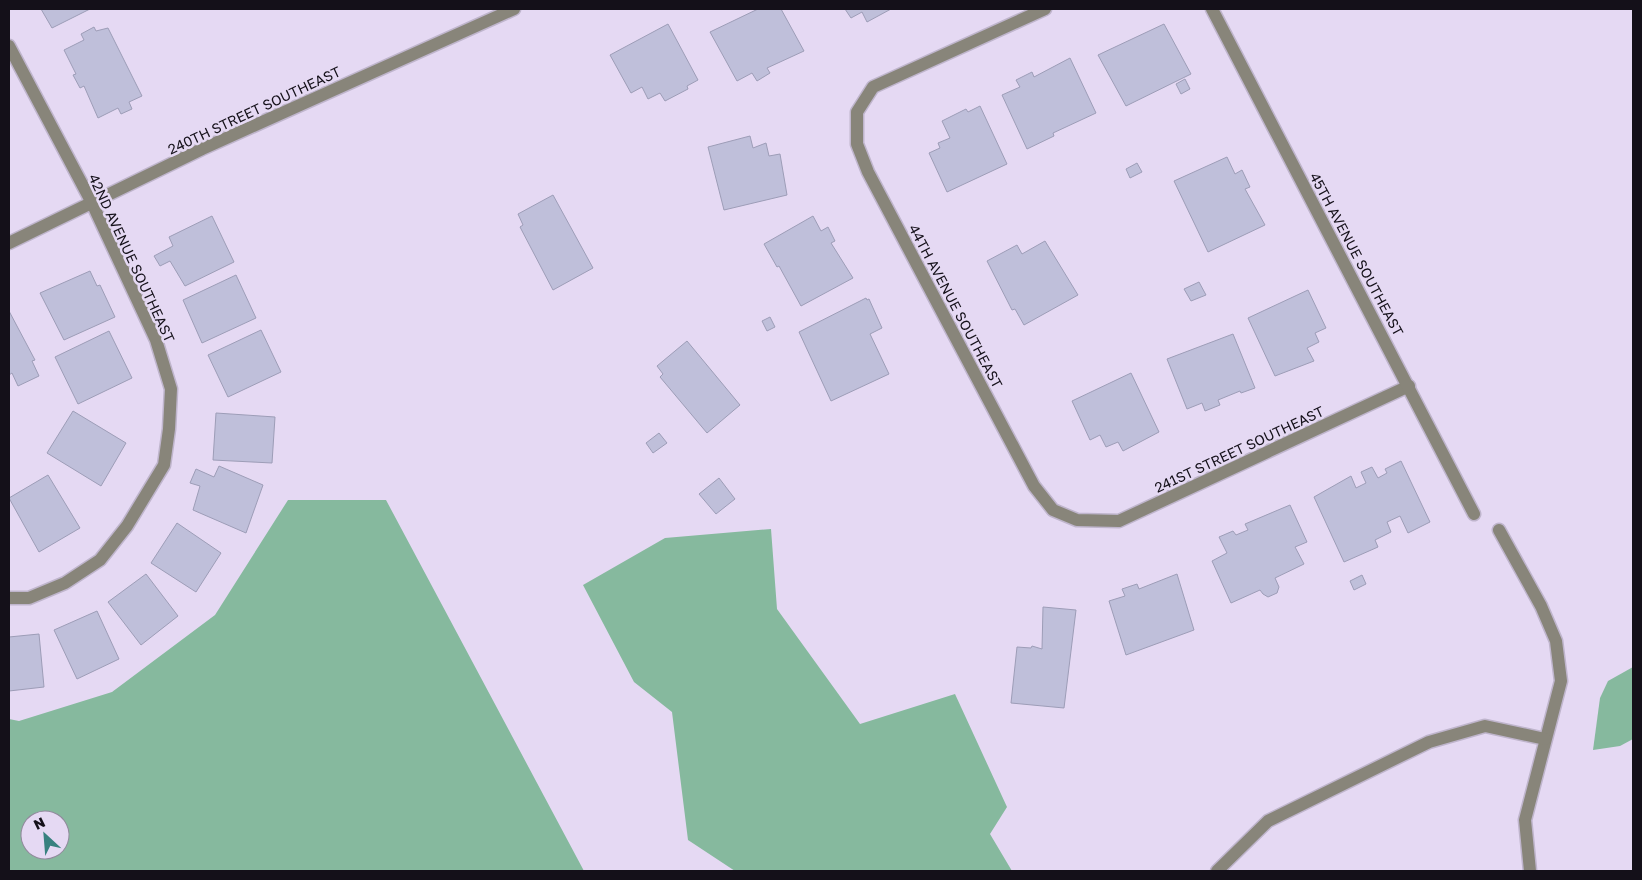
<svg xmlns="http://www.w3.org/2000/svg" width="1642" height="880" viewBox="0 0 1642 880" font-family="'Golos Text',sans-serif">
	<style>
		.green { fill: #86b99e; fill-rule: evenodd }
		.building { fill: #bfbfda; stroke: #9d9db7 }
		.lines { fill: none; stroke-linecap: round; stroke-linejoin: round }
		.minor-casing { stroke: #bfb5cc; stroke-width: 15 }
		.minor { stroke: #88857a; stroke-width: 12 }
		.labels { text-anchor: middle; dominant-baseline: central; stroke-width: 5; stroke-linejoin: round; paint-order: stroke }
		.street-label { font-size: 14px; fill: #141019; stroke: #e5d9f3 }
	</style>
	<rect width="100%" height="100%" fill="#e5d9f3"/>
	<!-- green -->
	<g class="green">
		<path d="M288 500H386L584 871H9V719L19 721 112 692 215 615ZM30 820H60V850H30Z"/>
		<polygon points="771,529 777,609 860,724 955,694 1007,807 990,834 1012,871 735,871 688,840 672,712 634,682 583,585 665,538"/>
		<polygon points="1633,667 1633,739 1620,746 1593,750 1600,698 1608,681"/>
	</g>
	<!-- building -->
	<g class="building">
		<polygon points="41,9 90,9 52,28"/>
		<polygon points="758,9 781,9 804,51 767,68 770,73 757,81 752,73 737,81 710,32"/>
		<polygon points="845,9 891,9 867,22 862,12 851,18"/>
		<polygon points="668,24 698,80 687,86 688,89 665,101 660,93 648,99 642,87 631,93 610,55"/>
		<polygon points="1164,24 1191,74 1126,106 1098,55"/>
		<polygon points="94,27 96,31 108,28 142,96 129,102 132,109 121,114 118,108 98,118 84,86 80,88 73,75 76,74 64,50 84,40 81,34"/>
		<polygon points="1070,58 1096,113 1053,133 1054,136 1027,149 1002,95 1020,87 1016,80 1032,72 1034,77"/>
		<polygon points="1185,79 1190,89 1181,94 1176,84"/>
		<polygon points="980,106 1007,164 947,192 929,153 940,148 938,143 950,138 942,121 966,109 968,112"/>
		<polygon points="750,136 753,148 766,143 769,156 780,154 787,195 724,210 708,147"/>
		<polygon points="1227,157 1235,174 1242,170 1250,187 1245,189 1265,225 1208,252 1174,181"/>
		<polygon points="1137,163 1142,172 1130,178 1126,169"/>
		<polygon points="553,195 593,268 553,290 520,227 523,225 518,214"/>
		<polygon points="212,216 234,262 185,286 170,261 160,266 154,256 173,246 169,237"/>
		<polygon points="813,216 821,231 828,227 835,241 831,243 853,278 801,306 779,266 777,267 764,244"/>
		<polygon points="1045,241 1078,295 1024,325 1015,309 1012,310 987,261 1017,245 1022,254"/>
		<polygon points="90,271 97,286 100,285 115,317 64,340 40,293"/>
		<polygon points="236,275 256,318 202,343 183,300"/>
		<polygon points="1199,282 1206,295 1191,301 1184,289"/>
		<polygon points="1308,290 1326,328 1315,333 1319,342 1307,348 1314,361 1275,376 1248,318"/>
		<polygon points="866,298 867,300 869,299 882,328 870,334 889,374 831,401 799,332"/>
		<polygon points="9,311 35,360 32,361 39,376 18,386 12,373 9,375"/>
		<polygon points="770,317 775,327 767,331 762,321"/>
		<polygon points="261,330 281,372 228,397 208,355"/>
		<polygon points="109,331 132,378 78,404 55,357"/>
		<polygon points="1233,334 1255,388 1241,393 1240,391 1218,400 1220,405 1205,411 1202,403 1187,409 1167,359"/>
		<polygon points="687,341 740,405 707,433 660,377 663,374 657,366"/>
		<polygon points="1131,373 1159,432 1123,451 1118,442 1106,447 1100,435 1090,440 1072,401"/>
		<polygon points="73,411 126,443 101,486 47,453"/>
		<polygon points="216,413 275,417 272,463 213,460"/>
		<polygon points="659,433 667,443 653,453 646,443"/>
		<polygon points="1401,461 1430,522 1408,533 1400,516 1387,522 1391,532 1375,540 1378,547 1344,562 1314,497 1351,476 1356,488 1366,483 1361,472 1372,467 1378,478 1387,473 1385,469"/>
		<polygon points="219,466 263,485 246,533 193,510 200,486 190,483 196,469 214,477"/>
		<polygon points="48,475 80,528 39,552 9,498"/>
		<polygon points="719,478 735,499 716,514 699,494"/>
		<polygon points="1290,505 1307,542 1295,547 1304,564 1275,578 1279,587 1277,593 1268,597 1263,594 1260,590 1231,603 1212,561 1227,553 1219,537 1233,531 1236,535 1248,530 1245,524"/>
		<polygon points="177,523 221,553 196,592 151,563"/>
		<polygon points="146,574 178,616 141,645 108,602"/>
		<polygon points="1177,574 1194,630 1126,655 1109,601 1125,596 1122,589 1137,584 1139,589"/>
		<polygon points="1362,575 1366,584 1354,590 1350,581"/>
		<polygon points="1043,607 1076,610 1064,708 1011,703 1017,647 1031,648 1032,646 1042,649"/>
		<polygon points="97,611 119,659 77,679 54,630"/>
		<polygon points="39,634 44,687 9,691 9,637"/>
	</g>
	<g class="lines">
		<!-- minor casing -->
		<g class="minor-casing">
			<g id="minor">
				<polyline points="1045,9 873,87 857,112 857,144 868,172 1034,486 1053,510 1077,520 1119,521 1409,386"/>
				<polyline points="1212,9 1474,514"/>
				<polyline points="9,46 92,203 156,340 171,389 169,429 164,465 127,526 100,560 65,583 29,598 9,598"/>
				<polyline points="9,243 202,149 514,9"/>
				<polyline points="1499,530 1541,606 1556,641 1561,681 1525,820 1530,871"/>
				<polyline points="1217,871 1268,821 1429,742 1485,726 1545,739"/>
			</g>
		</g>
		<!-- minor -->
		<use href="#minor" class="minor"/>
	</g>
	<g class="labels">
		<!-- street labels -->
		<g class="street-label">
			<text transform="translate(254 110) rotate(-25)">240TH STREET SOUTHEAST</text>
			<text transform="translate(1357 254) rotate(62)">45TH AVENUE SOUTHEAST</text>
			<text transform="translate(132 258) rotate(65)">42ND AVENUE SOUTHEAST</text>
			<text transform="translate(956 306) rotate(62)">44TH AVENUE SOUTHEAST</text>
			<text transform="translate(1239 449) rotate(-25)">241ST STREET SOUTHEAST</text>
		</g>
	</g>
	<!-- border -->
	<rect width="1642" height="880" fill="none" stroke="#141019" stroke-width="20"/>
	<!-- north arrow -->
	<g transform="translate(45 835) rotate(334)"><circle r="24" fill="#e5d9f3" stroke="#91899c"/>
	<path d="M0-4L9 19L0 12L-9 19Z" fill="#38817f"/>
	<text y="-8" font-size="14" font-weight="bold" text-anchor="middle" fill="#141019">N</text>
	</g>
</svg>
